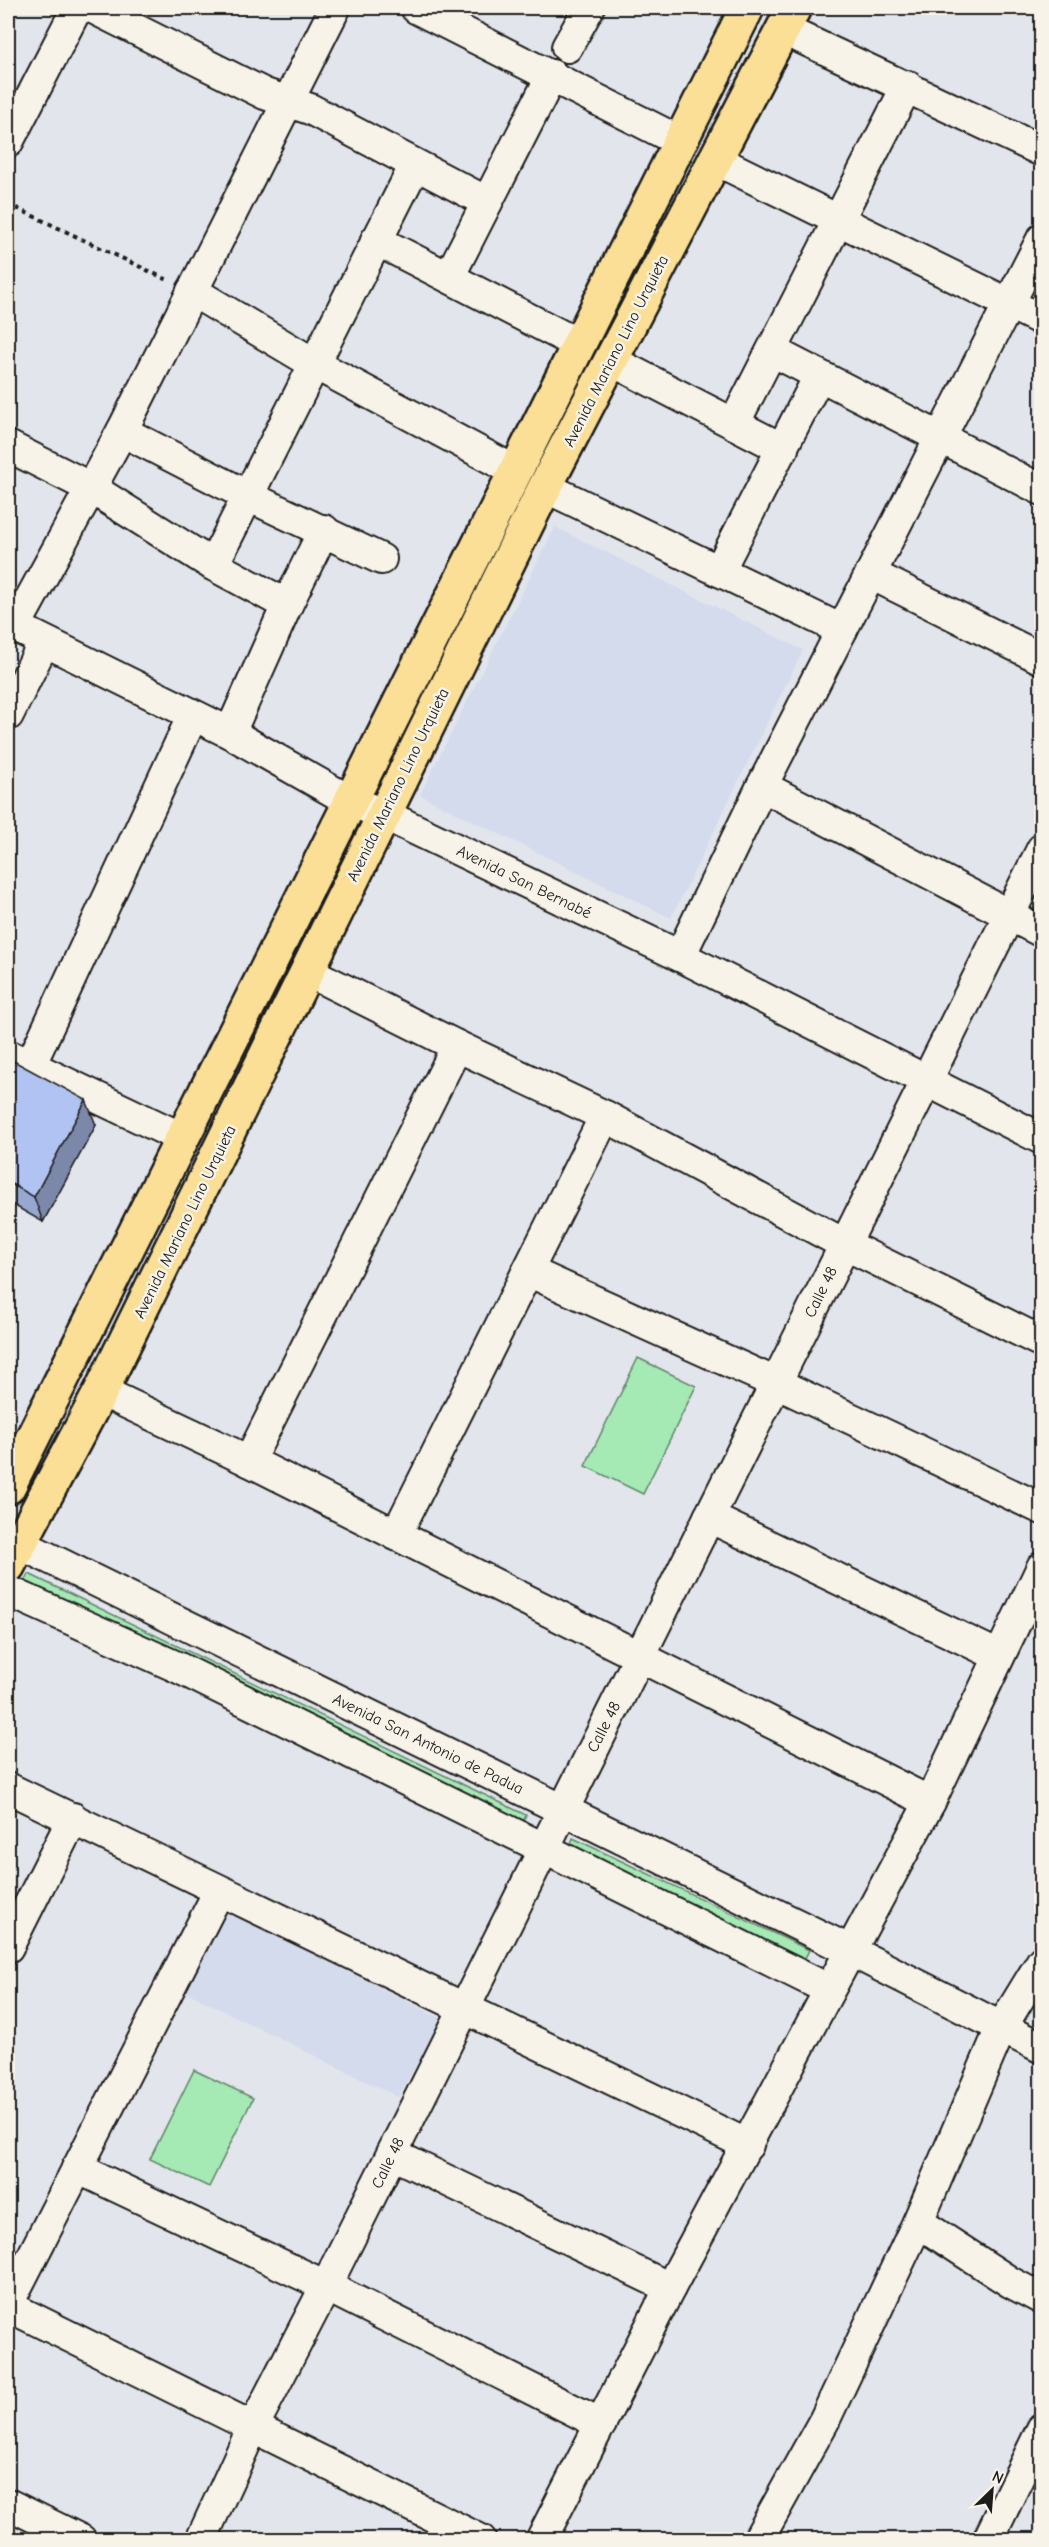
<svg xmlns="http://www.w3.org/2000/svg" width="1049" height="2547" viewBox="0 0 1049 2547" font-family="'Comic Neue',sans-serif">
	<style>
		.built { fill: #d3dbed }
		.green { fill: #a5e9b4; stroke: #608268; stroke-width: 1.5 }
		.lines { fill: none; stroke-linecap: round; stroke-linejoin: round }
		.minor-casing { stroke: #1c1c1c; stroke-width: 34 }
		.major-casing { stroke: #1c1c1c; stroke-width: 38 }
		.path { stroke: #1c1c1c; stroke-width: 4; stroke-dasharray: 4.5 4.5; stroke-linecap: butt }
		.minor { stroke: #f7f3e8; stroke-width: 30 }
		.major { stroke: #fbdf96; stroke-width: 33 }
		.wall { fill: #97a8d0; stroke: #1c1c1c; stroke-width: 1.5 }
		.shaded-wall { fill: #7b88a9; stroke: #1c1c1c; stroke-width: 1.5 }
		.building { fill: #b0c3f2; stroke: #1c1c1c; stroke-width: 1.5 }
		.labels { text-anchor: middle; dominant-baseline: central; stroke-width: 5; stroke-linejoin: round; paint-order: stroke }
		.street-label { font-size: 16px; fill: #1c1c1c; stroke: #f7f3e8 }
	</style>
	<rect width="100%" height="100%" fill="#e2e5eb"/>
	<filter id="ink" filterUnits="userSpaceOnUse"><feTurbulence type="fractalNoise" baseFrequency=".0167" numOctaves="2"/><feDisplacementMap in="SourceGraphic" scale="12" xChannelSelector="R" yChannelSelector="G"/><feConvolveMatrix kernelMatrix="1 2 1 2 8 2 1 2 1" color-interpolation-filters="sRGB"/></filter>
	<g filter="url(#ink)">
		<!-- built -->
		<g class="built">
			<polygon points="555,527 803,650 671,918 420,795"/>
			<polygon points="228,1911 442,2019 398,2097 182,1990"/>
		</g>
		<!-- green -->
		<g class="green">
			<polygon points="638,1358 696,1386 643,1494 585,1466"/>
			<polygon points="29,1574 526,1815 522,1825 23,1587"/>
			<polygon points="573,1838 809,1950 802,1964 569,1849"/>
			<polygon points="194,2070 253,2098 209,2187 150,2159"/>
		</g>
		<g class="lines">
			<!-- minor casing -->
			<g class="minor-casing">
				<g id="minor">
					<polyline points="93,8 265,94 310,109 487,202"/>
					<polyline points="416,8 679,141"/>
					<polyline points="782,29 1042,151"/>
					<polyline points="567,47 589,8"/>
					<polyline points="8,142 77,8"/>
					<polyline points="714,159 1042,320"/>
					<polyline points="376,240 578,344"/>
					<polyline points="449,277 552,75"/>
					<polyline points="192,291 313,363 515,471"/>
					<polyline points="772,351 1042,490"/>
					<polyline points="612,361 783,449"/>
					<polyline points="734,424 907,86"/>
					<polyline points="122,431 248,496 381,559"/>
					<polyline points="8,446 91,488 213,565 287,605"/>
					<polyline points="545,487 842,630"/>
					<polyline points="213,565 415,165"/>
					<polyline points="719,571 819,376"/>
					<polyline points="871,574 1042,659"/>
					<polyline points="8,623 230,733 350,801 383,814 680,956 1042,1139"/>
					<polyline points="15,627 122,431 335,8"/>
					<polyline points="8,715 44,642"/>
					<polyline points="230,733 287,605 324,530"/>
					<polyline points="762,786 1042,932"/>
					<polyline points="680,956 762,786 1042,239"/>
					<polyline points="309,972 457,1046 605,1116 844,1244 1042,1342"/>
					<polyline points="8,1055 182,1138"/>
					<polyline points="30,1066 193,715"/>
					<polyline points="528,1271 776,1383 1042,1509"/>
					<polyline points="101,1391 249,1461 930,1802"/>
					<polyline points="249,1461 457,1046"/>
					<polyline points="709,1517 999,1656"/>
					<polyline points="396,1535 605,1116"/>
					<polyline points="8,1538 849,1950 1042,2048"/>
					<polyline points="8,1591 177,1667 828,1989"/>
					<polyline points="8,1788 748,2145"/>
					<polyline points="8,1947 73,1818"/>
					<polyline points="392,2154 670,2288"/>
					<polyline points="77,2168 326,2286 601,2424"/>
					<polyline points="918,2222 1010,2282 1042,2299"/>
					<polyline points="8,2304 219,1891"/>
					<polyline points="8,2306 481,2540"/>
					<polyline points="8,2504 81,2540"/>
					<polyline points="201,2540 253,2427 326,2286 1042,849"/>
					<polyline points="541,2540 670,2288 930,1802 1042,1567"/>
					<polyline points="758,2540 825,2419 918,2222 1001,2028 1042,1961"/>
					<polyline points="988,2540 1042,2429"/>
				</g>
			</g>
			<!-- major casing -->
			<g class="major-casing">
				<g id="major">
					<polyline points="8,1487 747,8"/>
					<polyline points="8,1566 101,1391 545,487 794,8"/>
				</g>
			</g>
			<!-- path -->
			<polyline class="path" points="8,204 170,281"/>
			<!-- minor -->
			<use href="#minor" class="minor"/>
			<!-- major -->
			<use href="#major" class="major"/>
		</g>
		<!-- wall -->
		<polygon class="wall" points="8,1058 96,1125 43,1222 8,1202"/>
		<!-- shaded-wall -->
		<polygon class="shaded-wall" points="86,1100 96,1125 43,1222 34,1197"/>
		<!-- building -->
		<polygon class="building" points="8,1058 86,1100 34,1197 8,1182"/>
	</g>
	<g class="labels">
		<!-- street labels -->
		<g class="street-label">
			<text transform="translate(616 351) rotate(-63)">Avenida Mariano Lino Urquieta</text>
			<text transform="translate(398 785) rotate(-64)">Avenida Mariano Lino Urquieta</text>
			<text transform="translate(524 882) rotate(26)">Avenida San Bernabé</text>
			<text transform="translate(185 1222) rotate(-64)">Avenida Mariano Lino Urquieta</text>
			<text transform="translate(821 1292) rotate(-64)">Calle 48</text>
			<text transform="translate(604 1727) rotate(-63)">Calle 48</text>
			<text transform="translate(428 1744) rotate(26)">Avenida San Antonio de Padua</text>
			<text transform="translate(388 2163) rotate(-64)">Calle 48</text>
		</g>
	</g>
	<!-- margin -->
	<rect width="1049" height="2547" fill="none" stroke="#f7f3e8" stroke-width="30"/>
	<rect x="15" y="15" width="1019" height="2517" fill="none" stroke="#1c1c1c" stroke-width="2" filter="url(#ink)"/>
	<!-- north arrow -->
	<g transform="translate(992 2490) rotate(25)" stroke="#f7f3e8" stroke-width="4.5" paint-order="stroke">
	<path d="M0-4.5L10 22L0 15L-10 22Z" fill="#1c1c1c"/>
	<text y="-9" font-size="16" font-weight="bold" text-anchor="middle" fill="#1c1c1c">N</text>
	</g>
</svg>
